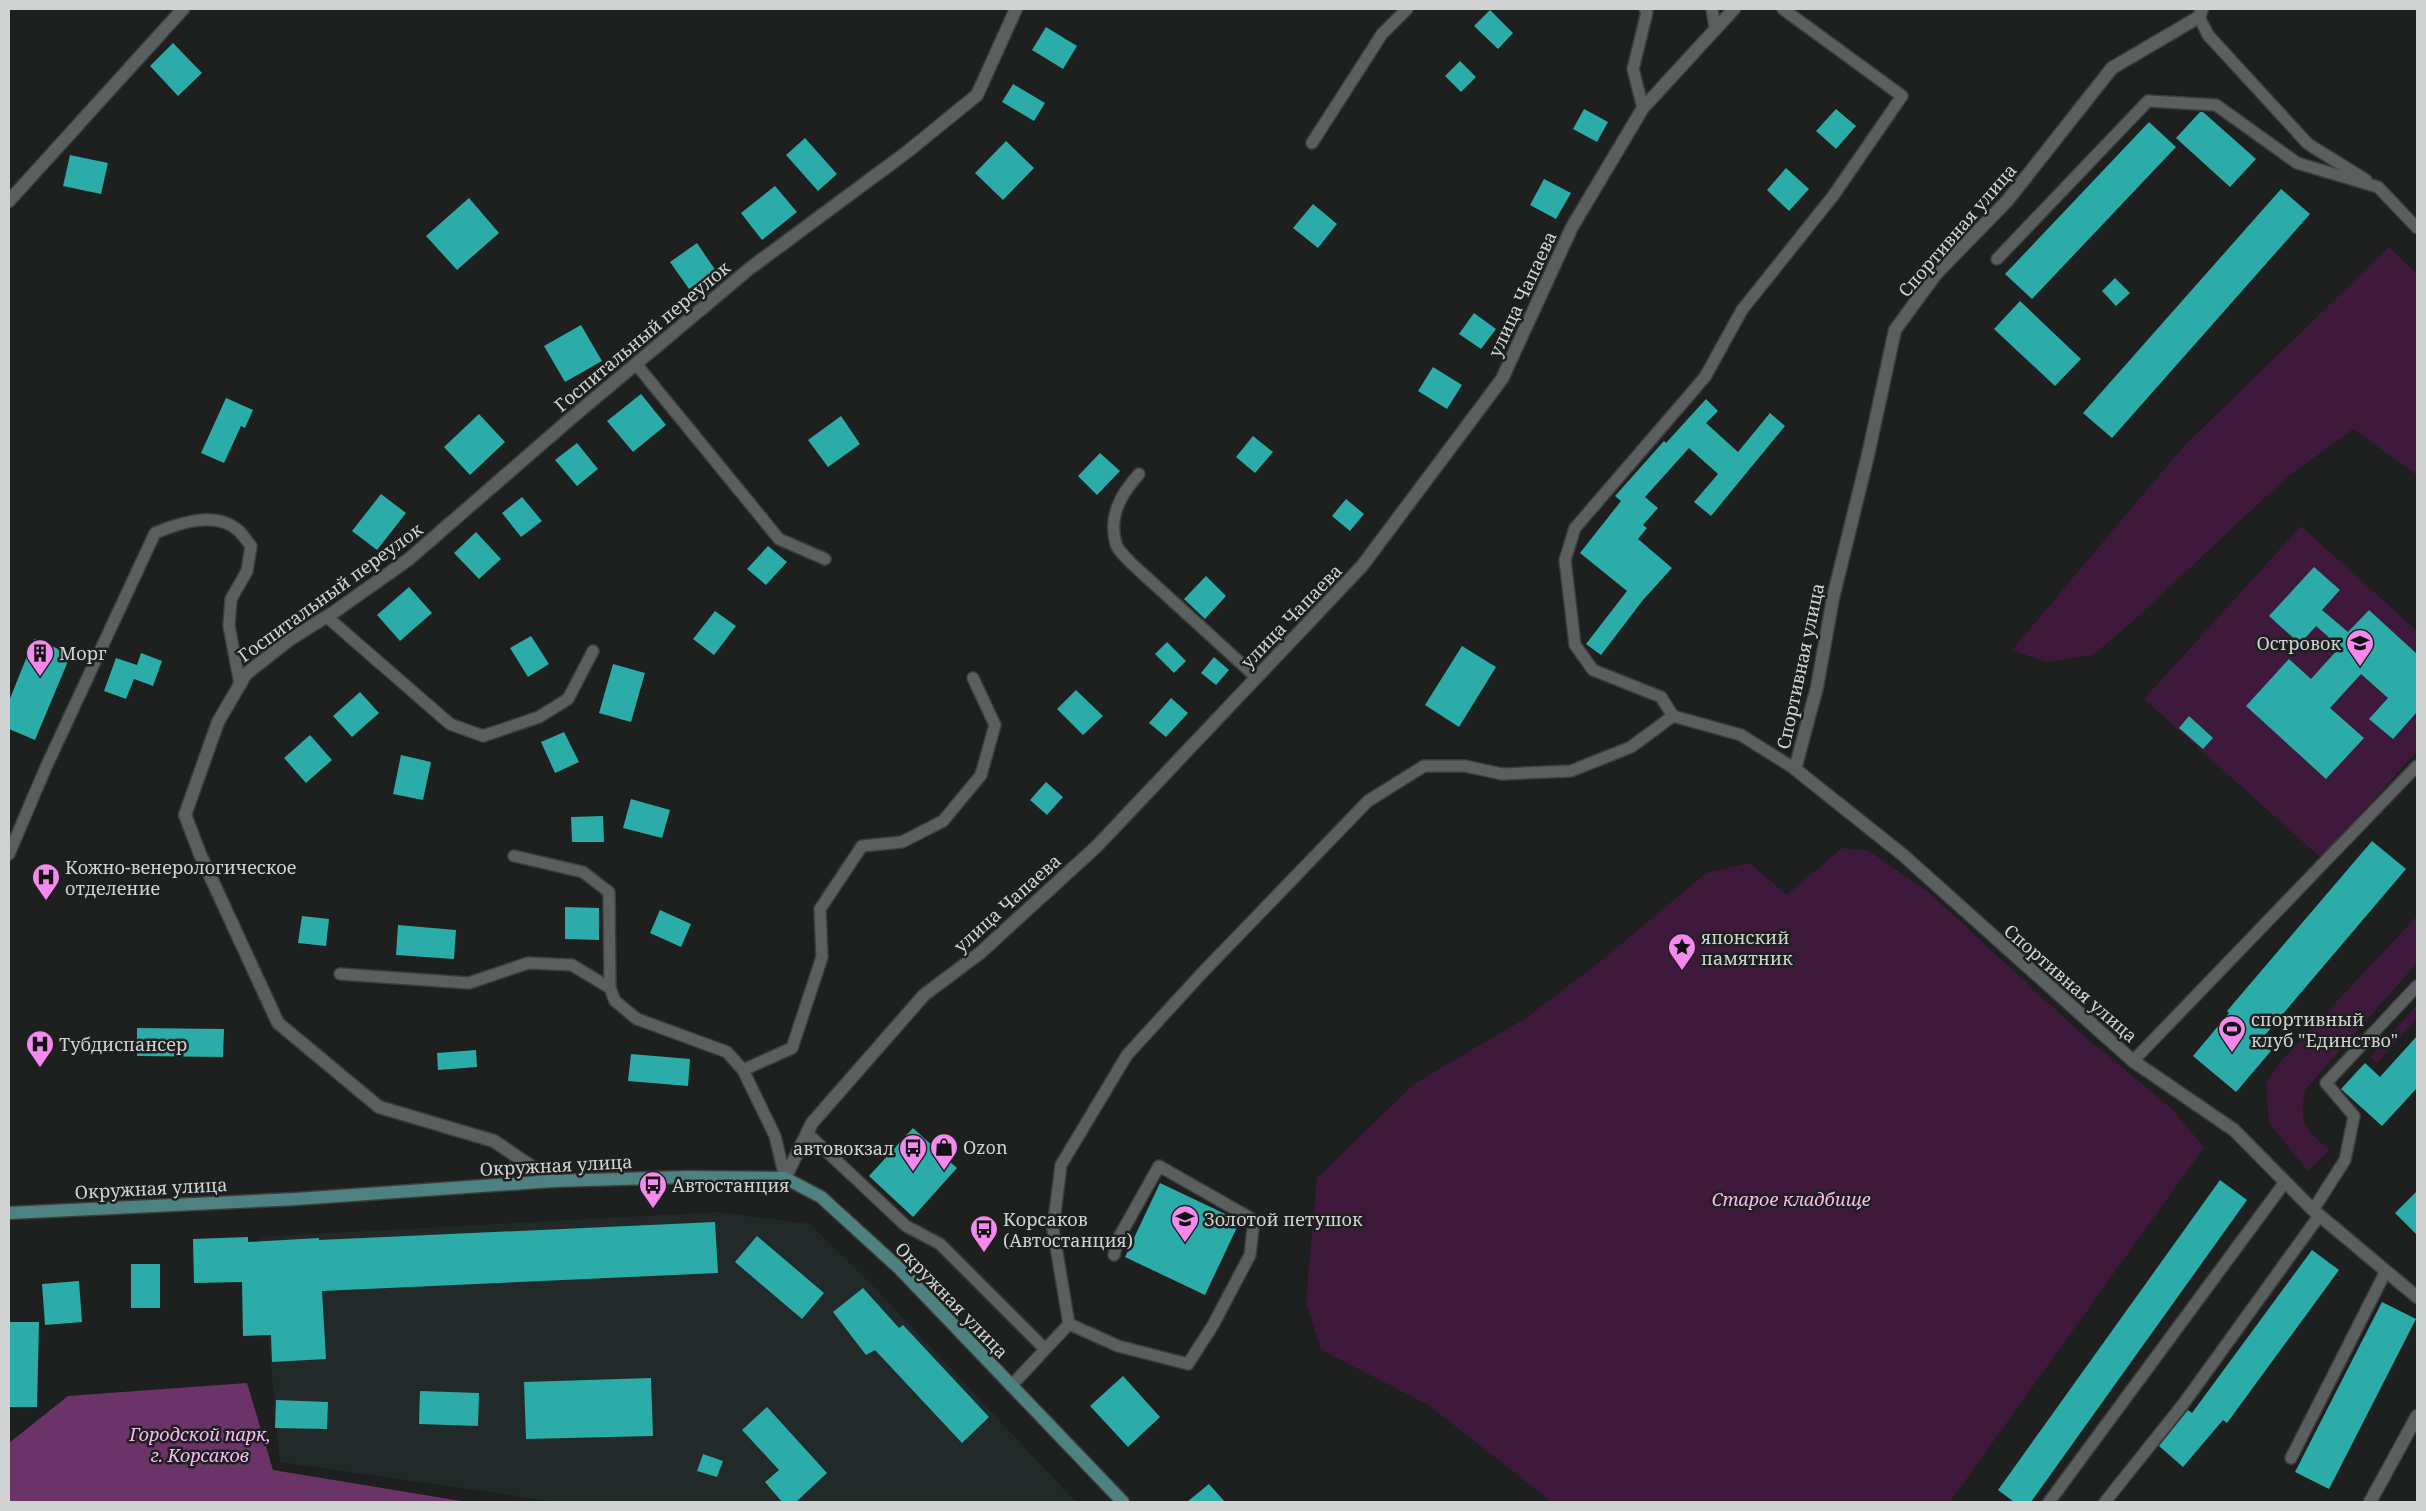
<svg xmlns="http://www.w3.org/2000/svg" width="2426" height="1511" viewBox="0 0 2426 1511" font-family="'Noto Serif',serif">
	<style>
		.built { fill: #212a29 }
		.green { fill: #3f193c }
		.forest { fill: #6b3368 }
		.building { fill: #2baca8 }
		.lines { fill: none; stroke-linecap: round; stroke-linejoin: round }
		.service-casing { stroke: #3c3e3e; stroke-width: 14 }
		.minor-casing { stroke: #3c3e3e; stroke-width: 15 }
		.tertiary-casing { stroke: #3c3e3e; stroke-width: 15 }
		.secondary-casing { stroke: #3c3e3e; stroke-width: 15 }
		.service { stroke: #5c5f5f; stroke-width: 11 }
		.minor { stroke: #5c5f5f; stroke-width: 12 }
		.tertiary { stroke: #5c5f5f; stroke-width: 12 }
		.secondary { stroke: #4e8280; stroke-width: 12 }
		.labels { text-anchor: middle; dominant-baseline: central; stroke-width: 5; stroke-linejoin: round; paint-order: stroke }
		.street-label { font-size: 18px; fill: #d1d3d3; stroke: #1d201f }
		.poi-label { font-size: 18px; fill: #d1d3d3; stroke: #1d201f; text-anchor: start }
		.park-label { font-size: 18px; font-style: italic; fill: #fab8f4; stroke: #1d201f }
	</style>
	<rect width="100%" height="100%" fill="#1d201f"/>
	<!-- built -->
	<polygon class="built" points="719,1212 810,1224 873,1286 1076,1502 557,1502 280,1462 259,1237"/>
	<!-- green -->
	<g class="green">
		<polygon points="2389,247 2417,274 2417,475 2353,429 2287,477 2132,622 2093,655 2046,662 2012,650 2183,447"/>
		<polygon points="2301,526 2417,631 2417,751 2321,858 2144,699"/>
		<polygon points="1842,848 1869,851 1927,891 2085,1037 2171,1108 2204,1147 1950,1502 1552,1502 1427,1404 1321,1350 1306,1302 1317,1178 1414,1084 1526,1018 1601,961 1706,873 1749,863 1787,895"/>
		<path d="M2417 916V963L2305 1090C2299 1124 2304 1127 2329 1150L2308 1171 2269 1123 2266 1083 2283 1059Z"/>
		<polygon points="2416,1006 2417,1018 2377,1063 2370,1057"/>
	</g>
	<!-- forest -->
	<polygon class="forest" points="247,1383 273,1470 467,1502 9,1502 9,1443 68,1396"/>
	<!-- building -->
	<g class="building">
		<polygon points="1490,10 1513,33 1498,49 1474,26"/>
		<polygon points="1046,27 1077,46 1063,69 1032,50"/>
		<polygon points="173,43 202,73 178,96 150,66"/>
		<polygon points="1460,61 1476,77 1461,92 1445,76"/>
		<polygon points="1013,84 1045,103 1034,121 1002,102"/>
		<polygon points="1584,109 1608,122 1597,142 1573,129"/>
		<polygon points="1836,109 1856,126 1836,149 1816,131"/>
		<polygon points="2200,112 2203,112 2256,159 2230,187 2176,138"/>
		<polygon points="2149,122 2176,147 2032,299 2005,274"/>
		<polygon points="805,138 837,174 818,191 786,155"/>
		<polygon points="1006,141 1034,168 1003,200 975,173"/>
		<polygon points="70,155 108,163 101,194 63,186"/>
		<polygon points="1786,168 1809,189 1789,211 1767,190"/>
		<polygon points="1544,179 1571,193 1556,219 1530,205"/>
		<polygon points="775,186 797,212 762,240 741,213"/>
		<polygon points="2281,189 2310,214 2112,438 2083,413"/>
		<polygon points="469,198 499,233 457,270 426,236"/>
		<polygon points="1313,204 1337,224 1318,248 1293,228"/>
		<polygon points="697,243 716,271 689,289 670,262"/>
		<polygon points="2115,278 2130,293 2116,306 2102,291"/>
		<polygon points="2020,301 2081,359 2055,386 1994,329"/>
		<polygon points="1474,313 1496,329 1481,349 1459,334"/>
		<polygon points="581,325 602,361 565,382 544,346"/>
		<polygon points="1433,367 1462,385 1447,409 1418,391"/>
		<polygon points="641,394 666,425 633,452 607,421"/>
		<polygon points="226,398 253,410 245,428 241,426 224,463 201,453"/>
		<polygon points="1706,399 1718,411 1706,423 1738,452 1770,413 1785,426 1711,516 1694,502 1718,474 1689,448 1645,497 1658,508 1643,525 1647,528 1638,539 1672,568 1643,600 1601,655 1586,644 1627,591 1580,553 1621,501 1615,496 1664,441 1666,443"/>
		<polygon points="479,414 505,442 470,475 444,447"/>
		<polygon points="841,416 860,444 828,467 808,440"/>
		<polygon points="1253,436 1273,452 1255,473 1236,457"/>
		<polygon points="577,443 598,469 577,486 555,460"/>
		<polygon points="1100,453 1120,471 1097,495 1078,476"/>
		<polygon points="381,494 406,513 377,550 352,531"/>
		<polygon points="522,497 542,521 521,537 502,513"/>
		<polygon points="1346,499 1364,514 1350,531 1332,516"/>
		<polygon points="476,532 501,559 479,579 454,553"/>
		<polygon points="768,546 787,562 766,585 747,569"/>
		<polygon points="2314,567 2340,590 2322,610 2348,632 2369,610 2417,654 2417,712 2393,739 2369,719 2388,698 2361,674 2330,708 2364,738 2326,779 2246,706 2289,659 2311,679 2340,647 2316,626 2300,644 2269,616"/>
		<polygon points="1206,576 1226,596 1205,619 1184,599"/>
		<polygon points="409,587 432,613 400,641 377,615"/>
		<polygon points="715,611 736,626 714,655 693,639"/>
		<polygon points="531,636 549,664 528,677 510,648"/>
		<polygon points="34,639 71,654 35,740 9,729 9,701"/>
		<polygon points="1167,642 1186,661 1174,673 1155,654"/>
		<polygon points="1462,646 1496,667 1459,727 1425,705"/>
		<polygon points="141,653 162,661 153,686 134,679 126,699 104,691 116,658 137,665"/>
		<polygon points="1214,657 1229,670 1216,685 1201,673"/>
		<polygon points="613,664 645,673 631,722 599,713"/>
		<polygon points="1076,690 1103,716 1083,735 1057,709"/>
		<polygon points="360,692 379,713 352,737 333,716"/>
		<polygon points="1171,698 1188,713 1166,737 1149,723"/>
		<polygon points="2189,716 2213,738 2203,749 2179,728"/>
		<polygon points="564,732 579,762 555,773 541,742"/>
		<polygon points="310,735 332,760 306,783 284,758"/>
		<polygon points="401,755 431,762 423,800 393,794"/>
		<polygon points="1046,782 1063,797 1047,815 1030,800"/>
		<polygon points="631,799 670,810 662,838 623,828"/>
		<polygon points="603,816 604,842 572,842 571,817"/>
		<polygon points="2372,841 2406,869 2260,1041 2271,1051 2236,1092 2193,1056 2229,1013 2227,1011"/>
		<polygon points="565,907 599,908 599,940 565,939"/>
		<polygon points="660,910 691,924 681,947 650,933"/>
		<polygon points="302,916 329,919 326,946 298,943"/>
		<polygon points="398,925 456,930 454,959 396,955"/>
		<polygon points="137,1028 224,1029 223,1057 137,1056"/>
		<polygon points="2417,1036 2417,1088 2382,1126 2341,1089 2365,1063 2380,1077"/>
		<polygon points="476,1050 477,1067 438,1070 437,1053"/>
		<polygon points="631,1054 690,1059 688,1086 628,1081"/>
		<polygon points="913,1128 957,1168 913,1217 869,1176"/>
		<polygon points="2220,1180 2247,1200 2031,1502 2014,1502 1998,1490"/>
		<polygon points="1160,1183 1240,1221 1205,1295 1125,1257"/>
		<polygon points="2417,1191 2417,1235 2395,1213"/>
		<polygon points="715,1222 718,1273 322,1291 326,1359 272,1362 271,1335 243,1336 242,1282 194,1283 193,1239 248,1237 248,1242 319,1238 319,1240"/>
		<polygon points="757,1236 824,1293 802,1319 735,1262"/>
		<polygon points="2312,1250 2339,1270 2227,1423 2223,1420 2183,1467 2159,1446 2188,1410 2192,1413"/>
		<rect x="131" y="1264" width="29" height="44"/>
		<polygon points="79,1281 82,1322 45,1325 42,1284"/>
		<polygon points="863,1288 899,1328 903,1325 989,1417 962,1443 875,1350 866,1355 833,1312"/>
		<polygon points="2382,1302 2416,1319 2329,1489 2295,1472"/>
		<polygon points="9,1322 39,1322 37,1407 9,1407"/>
		<polygon points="1123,1376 1160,1417 1128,1447 1090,1406"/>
		<polygon points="651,1378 653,1436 526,1439 524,1382"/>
		<polygon points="420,1391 479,1393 478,1426 419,1424"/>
		<polygon points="276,1400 328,1402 327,1429 275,1428"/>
		<polygon points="767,1407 827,1473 796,1502 782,1502 765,1482 779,1470 742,1430"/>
		<polygon points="703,1454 723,1461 717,1477 697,1471"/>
		<polygon points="1209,1484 1225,1502 1187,1502"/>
	</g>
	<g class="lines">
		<!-- service casing -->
		<g class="service-casing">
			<g id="service">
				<polyline points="1712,9 1715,28"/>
				<polyline points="2199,17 2208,35 2308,144 2366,180"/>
				<polyline points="1643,108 1633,69 1647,12 1645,9"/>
				<polyline points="1312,143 1382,34 1407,9"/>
				<polyline points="1997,259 2148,101 2216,105 2297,163 2378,187 2417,228"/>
				<polyline points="636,364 779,539 825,559"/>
				<path d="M1139 474C1121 494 1108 516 1116 544 1118 551 1126 557 1131 563L1256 677"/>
				<polyline points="327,617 450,724 483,736 539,717 568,699 593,651"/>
				<polyline points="1673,716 1661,697 1593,670 1575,645 1565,560 1575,528 1705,377 1742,310 1833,196 1902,96 1783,9"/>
				<path d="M9 854 46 767 155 533C179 523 216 510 239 531 243 535 247 541 251 546L247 571 231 599 229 626 240 684"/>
				<polyline points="514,856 583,872 609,892 610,988 615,1001 637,1019 727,1052 743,1070 775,1136 785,1178"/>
				<polyline points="340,974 469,983 528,963 572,965 610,988"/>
				<polyline points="2133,1061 2417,766"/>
				<polyline points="743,1070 792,1048 822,957 820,909 862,846 902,842 943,821 981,775 995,725 973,678"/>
				<polyline points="807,1133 906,1226 940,1244 1045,1349"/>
				<polyline points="2313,1210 2345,1160 2354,1116 2326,1083 2417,986"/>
				<polyline points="1069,1324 1053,1229 1061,1165 1127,1055 1203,972 1368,801 1424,766 1465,766 1502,774 1571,771 1631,747 1673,716 1741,735 1795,769"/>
				<polyline points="1011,1386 1069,1324 1118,1346 1188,1364 1213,1325 1250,1255 1254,1220 1159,1166 1118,1239 1114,1255"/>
				<polyline points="2291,1458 2386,1271"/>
				<polyline points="2049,1502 2285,1182"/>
				<polyline points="2105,1502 2184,1403 2319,1216"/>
			</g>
		</g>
		<!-- minor casing -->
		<g class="minor-casing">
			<g id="minor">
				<polyline points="2202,9 2199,17 2112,68 2007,201 1936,274 1895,330 1868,455 1833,598 1817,687 1795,769 1903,855 2133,1061 2234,1130 2313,1210 2417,1297"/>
				<polyline points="9,201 183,9"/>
				<polyline points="785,1178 812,1123 924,995 980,953 1097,846 1362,566 1502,379 1572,227 1643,108 1734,9"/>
				<polyline points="553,1181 494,1141 379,1107 278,1023 200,854 185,815 218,722 246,674 289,640 334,612 409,559 569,420 749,269 907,152 977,95 1016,9"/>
			</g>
		</g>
		<!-- tertiary casing -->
		<g class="tertiary-casing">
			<polyline id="tertiary" points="2370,1502 2417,1416"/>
		</g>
		<!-- secondary casing -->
		<g class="secondary-casing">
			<polyline id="secondary" points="9,1213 296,1199 553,1181 687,1177 785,1178 821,1197 900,1269 1123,1502"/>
		</g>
		<!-- service -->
		<use href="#service" class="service"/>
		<!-- minor -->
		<use href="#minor" class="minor"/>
		<!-- tertiary -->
		<use href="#tertiary" class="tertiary"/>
		<!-- secondary -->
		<use href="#secondary" class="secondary"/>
	</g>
	<!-- icons -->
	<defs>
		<g id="school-pin" transform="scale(1.4375)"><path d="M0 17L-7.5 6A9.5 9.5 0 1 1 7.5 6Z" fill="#f589ee" stroke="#1d201f"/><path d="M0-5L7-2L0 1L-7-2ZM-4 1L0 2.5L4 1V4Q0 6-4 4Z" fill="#111"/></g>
		<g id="building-pin" transform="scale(1.4375)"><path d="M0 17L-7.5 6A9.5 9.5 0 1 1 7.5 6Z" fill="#f589ee" stroke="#1d201f"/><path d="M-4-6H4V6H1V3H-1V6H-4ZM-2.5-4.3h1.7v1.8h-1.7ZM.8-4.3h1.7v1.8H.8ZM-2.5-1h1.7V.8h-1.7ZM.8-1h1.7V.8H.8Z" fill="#111"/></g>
		<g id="hospital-pin" transform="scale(1.4375)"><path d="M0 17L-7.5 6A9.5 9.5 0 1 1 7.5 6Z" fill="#f589ee" stroke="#1d201f"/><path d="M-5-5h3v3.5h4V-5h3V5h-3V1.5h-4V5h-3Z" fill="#111"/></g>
		<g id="sight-pin" transform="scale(1.4375)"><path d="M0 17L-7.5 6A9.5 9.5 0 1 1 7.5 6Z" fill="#f589ee" stroke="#1d201f"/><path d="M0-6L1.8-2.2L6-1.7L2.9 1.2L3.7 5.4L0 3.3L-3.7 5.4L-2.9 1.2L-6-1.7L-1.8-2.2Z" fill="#111"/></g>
		<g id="stadium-pin" transform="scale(1.4375)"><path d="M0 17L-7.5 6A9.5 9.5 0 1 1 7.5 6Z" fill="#f589ee" stroke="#1d201f"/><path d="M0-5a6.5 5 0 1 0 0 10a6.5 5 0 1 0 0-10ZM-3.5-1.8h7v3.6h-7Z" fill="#111"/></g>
		<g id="shop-pin" transform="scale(1.4375)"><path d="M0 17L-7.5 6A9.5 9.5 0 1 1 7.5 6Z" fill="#f589ee" stroke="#1d201f"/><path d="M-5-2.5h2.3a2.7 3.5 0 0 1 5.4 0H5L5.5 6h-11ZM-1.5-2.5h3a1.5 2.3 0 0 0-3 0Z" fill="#111"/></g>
		<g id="bus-pin" transform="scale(1.4375)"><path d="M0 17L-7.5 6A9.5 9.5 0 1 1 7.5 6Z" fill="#f589ee" stroke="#1d201f"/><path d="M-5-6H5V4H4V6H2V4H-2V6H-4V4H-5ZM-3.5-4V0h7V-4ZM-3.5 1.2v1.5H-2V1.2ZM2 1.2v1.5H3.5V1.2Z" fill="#111"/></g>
	</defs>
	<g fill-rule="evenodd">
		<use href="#school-pin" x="2360" y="643"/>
		<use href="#building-pin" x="40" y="653"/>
		<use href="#hospital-pin" x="46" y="877"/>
		<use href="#sight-pin" x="1682" y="947"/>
		<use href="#stadium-pin" x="2232" y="1029"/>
		<use href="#hospital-pin" x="40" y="1044"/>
		<use href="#shop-pin" x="944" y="1147"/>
		<use href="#bus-pin" x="913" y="1148"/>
		<use href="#bus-pin" x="653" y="1185"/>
		<use href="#school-pin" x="1185" y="1219"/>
		<use href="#bus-pin" x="984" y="1229"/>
	</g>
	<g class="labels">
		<!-- street labels -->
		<g class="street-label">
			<text transform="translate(1957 230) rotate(-49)">Спортивная улица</text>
			<text transform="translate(1522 294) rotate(-65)">улица Чапаева</text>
			<text transform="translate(642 336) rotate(-40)">Госпитальный переулок</text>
			<text transform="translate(330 592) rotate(-36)">Госпитальный переулок</text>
			<text transform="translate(1291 616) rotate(-46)">улица Чапаева</text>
			<text transform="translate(1800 666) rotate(-78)">Спортивная улица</text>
			<text transform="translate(1007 903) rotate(-42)">улица Чапаева</text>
			<text transform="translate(2071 983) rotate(41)">Спортивная улица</text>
			<text transform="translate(556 1165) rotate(-3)">Окружная улица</text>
			<text transform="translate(151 1188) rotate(-3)">Окружная улица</text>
			<text transform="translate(952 1300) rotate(46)">Окружная улица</text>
		</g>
		<!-- poi labels -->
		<g class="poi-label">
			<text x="2341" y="643" text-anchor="end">Островок</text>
			<text x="59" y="653">Морг</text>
			<text x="65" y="867">Кожно-венерологическое<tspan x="65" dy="21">отделение</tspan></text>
			<text x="1701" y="937">японский<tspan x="1701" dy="21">памятник</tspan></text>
			<text x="2251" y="1019">спортивный<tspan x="2251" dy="21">клуб "Единство"</tspan></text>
			<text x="59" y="1044">Тубдиспансер</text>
			<text x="963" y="1147">Ozon</text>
			<text x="894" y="1148" text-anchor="end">автовокзал</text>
			<text x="672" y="1185">Автостанция</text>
			<text x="1003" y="1219">Корсаков<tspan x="1003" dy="21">(Автостанция)</tspan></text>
			<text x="1204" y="1219">Золотой петушок</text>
		</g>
		<!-- park labels -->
		<g class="park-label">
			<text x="1791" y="1199">Старое кладбище</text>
			<text x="200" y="1434">Городской парк,<tspan x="200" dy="21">г. Корсаков</tspan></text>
		</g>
	</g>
	<!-- border -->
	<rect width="2426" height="1511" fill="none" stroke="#d1d3d3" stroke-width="20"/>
</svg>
